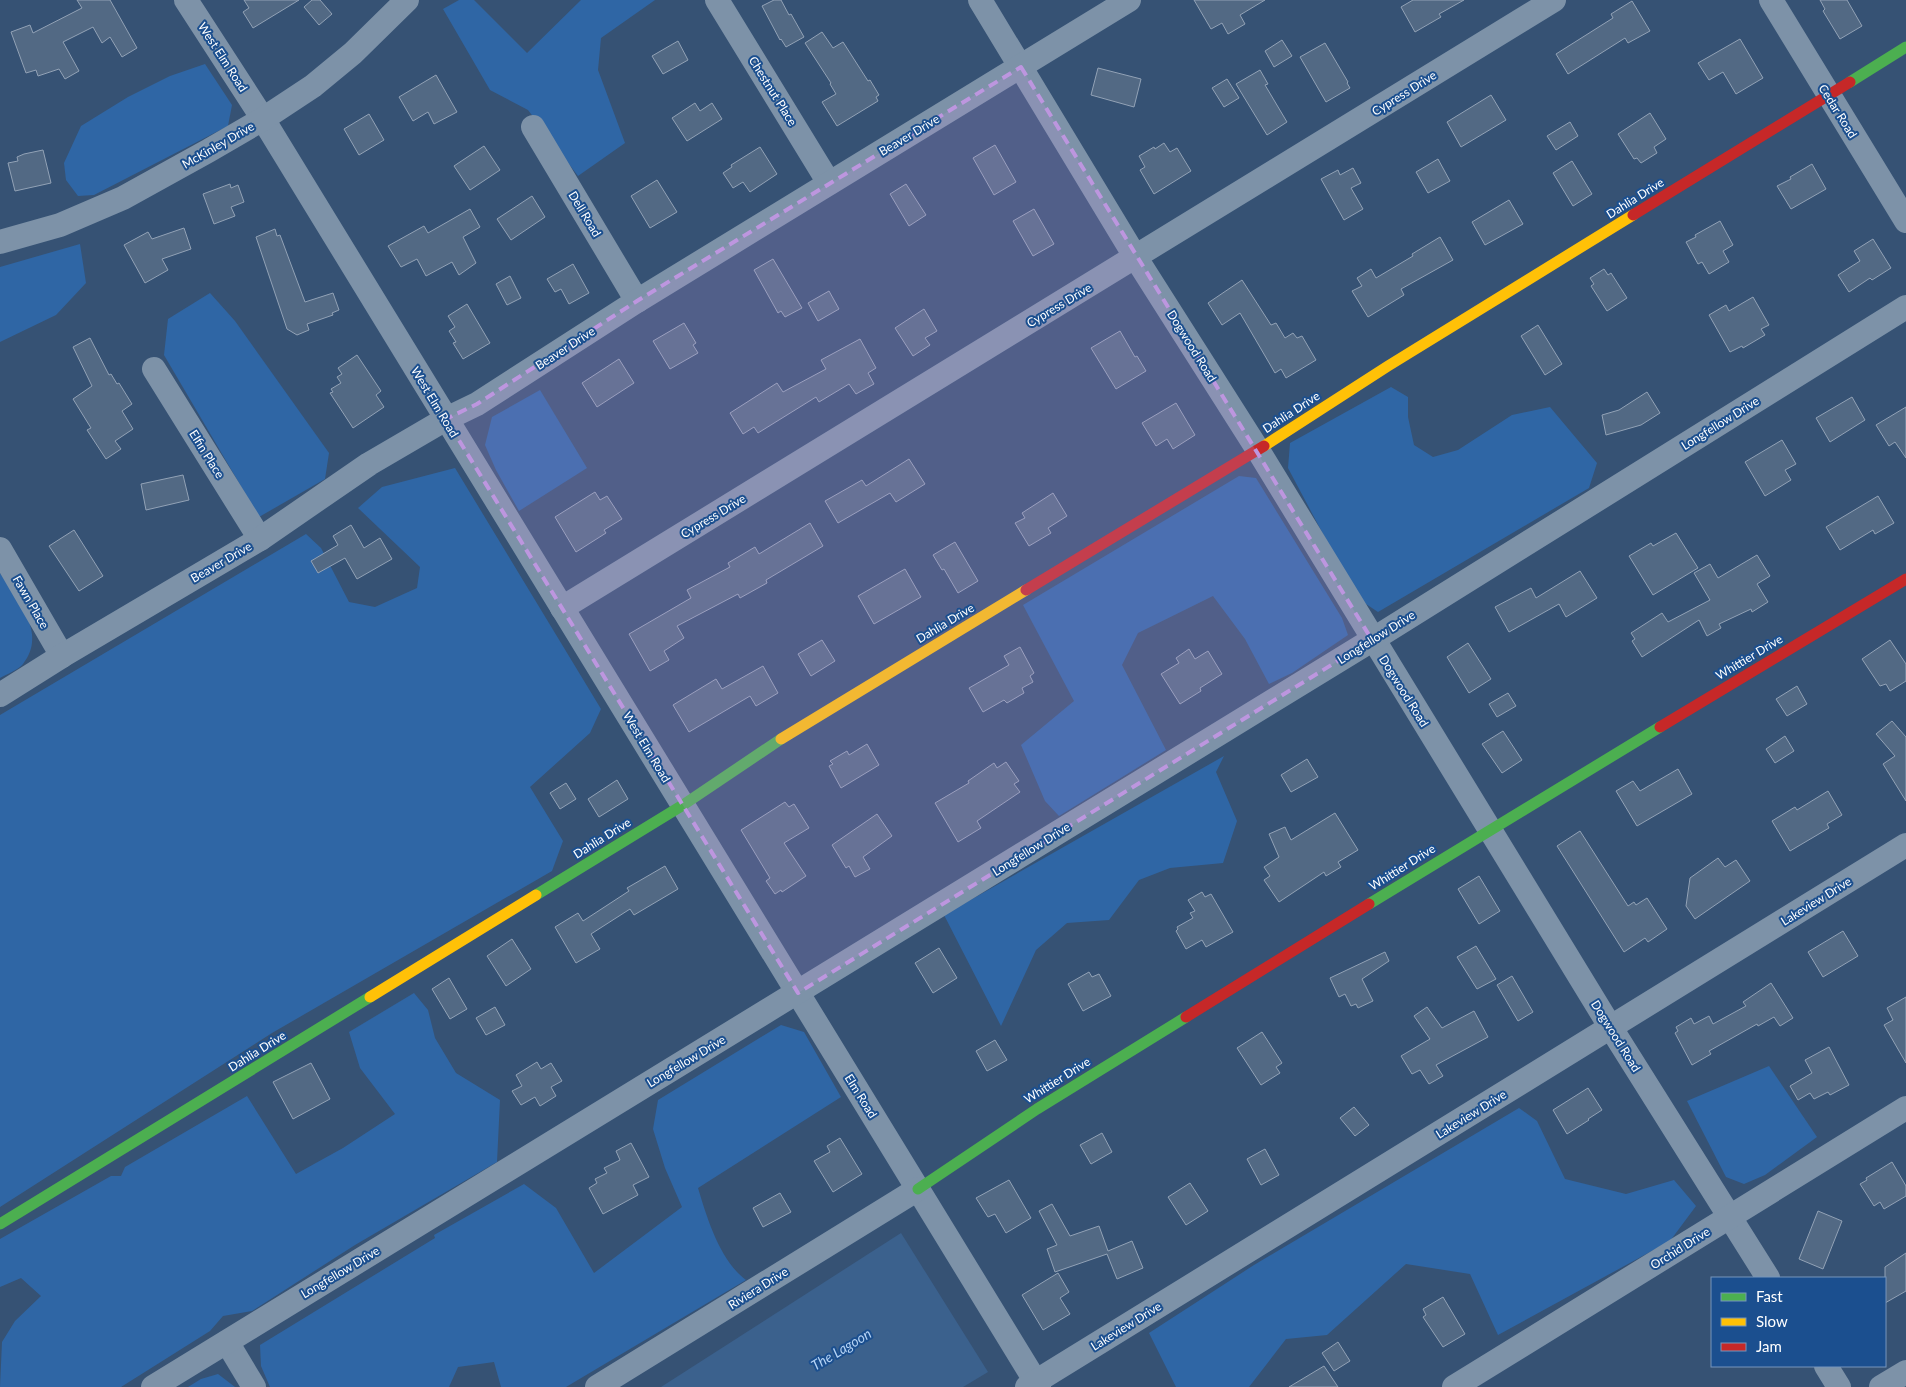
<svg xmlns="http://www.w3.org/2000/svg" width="1906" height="1387" viewBox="0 0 1906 1387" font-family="Lato,sans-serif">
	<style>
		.green { fill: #2f66a5 }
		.water { fill: #3b618d }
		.building { fill: #526984; stroke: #92a2b6 }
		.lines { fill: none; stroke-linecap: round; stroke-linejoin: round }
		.street { stroke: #7d92a8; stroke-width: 24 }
		.fast { stroke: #4caf50; stroke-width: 11 }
		.slow { stroke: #ffc107; stroke-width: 11 }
		.jam { stroke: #c62828; stroke-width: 11 }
		.marked { fill: #bd96df; fill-opacity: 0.2; stroke: #bd96df; stroke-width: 4; stroke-dasharray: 10 6; stroke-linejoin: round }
		.labels { text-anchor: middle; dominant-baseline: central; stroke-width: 4; stroke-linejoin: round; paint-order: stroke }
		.street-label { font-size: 12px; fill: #fff; stroke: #1b4f8f }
		.water-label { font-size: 14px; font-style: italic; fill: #b5d3f5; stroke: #1b4f8f }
	</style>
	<rect width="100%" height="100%" fill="#365274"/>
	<!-- green -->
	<g class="green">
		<polygon points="459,0 474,0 527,53 581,0 655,0 601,38 598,70 625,143 578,176 528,110 490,90 443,9"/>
		<polygon points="205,64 232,105 228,126 94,195 78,196 66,180 64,163 81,126 128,97 170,76"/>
		<polygon points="80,244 86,283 56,315 0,342 0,267"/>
		<polygon points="210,293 235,321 329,453 325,479 259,517 164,355 168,319"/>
		<polygon points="1391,387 1408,397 1408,417 1414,445 1433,457 1458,450 1512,415 1550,407 1597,463 1589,488 1378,612 1357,598 1288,468 1290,443"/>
		<polygon points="540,390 587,468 519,511 496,470 485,445 492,417"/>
		<polygon points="455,468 601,709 590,733 530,787 563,841 552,871 272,1033 0,1207 0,715 306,534 321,548 349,602 375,607 417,588 420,567 358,508 382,487"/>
		<polygon points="1239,476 1256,478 1342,618 1348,635 1292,673 1269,684 1245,639 1213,596 1138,633 1122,665 1166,750 1059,816 1045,801 1021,745 1074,701 1023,605"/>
		<path d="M0 573C17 600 48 633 23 664 18 670 7 674 0 678Z"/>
		<polygon points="1224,756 1216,772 1237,821 1223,863 1170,868 1139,880 1109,920 1067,923 1036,950 1001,1026 944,915"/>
		<polygon points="414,993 428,1010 435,1038 456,1073 500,1100 497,1162 355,1245 252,1311 223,1316 210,1331 121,1387 0,1387 2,1342 15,1321 41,1296 21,1278 0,1287 0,1239 111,1176 121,1176 125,1167 247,1096 296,1174 343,1148 395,1114 360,1068 349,1032"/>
		<path d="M781 1025 804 1032 841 1097 698 1188C707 1218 720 1261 746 1280L566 1387H501L494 1362 458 1367 449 1387H270L261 1366 260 1345 435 1238 434 1235 524 1184 556 1208 594 1273 682 1207 665 1168 653 1129 658 1100Z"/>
		<polygon points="1769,1066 1817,1137 1765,1175 1744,1184 1726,1177 1687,1101"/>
		<polygon points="1519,1108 1537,1121 1565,1179 1626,1194 1674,1180 1696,1206 1670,1241 1498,1335 1470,1274 1406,1264 1327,1335 1286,1339 1249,1387 1176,1387 1149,1333 1254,1265"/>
		<polygon points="218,1374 235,1387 188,1387 201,1379"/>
	</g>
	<!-- water -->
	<polygon class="water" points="901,1233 988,1372 963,1387 661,1387"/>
	<!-- building -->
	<g class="building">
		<polygon points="77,0 110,0 137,48 122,57 110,37 102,43 93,27 63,42 79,71 65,79 59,69 38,76 36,70 26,73 11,32 30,25 33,33 82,8"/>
		<polygon points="244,0 299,0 253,28 243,12 249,8"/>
		<polygon points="312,0 320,0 332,14 319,25 304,7"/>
		<polygon points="774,0 781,0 789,15 791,14 804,37 786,47 781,39 780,40 762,6"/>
		<polygon points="1194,0 1265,0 1240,15 1245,24 1228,34 1222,23 1211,29"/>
		<polygon points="1413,0 1464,0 1439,14 1441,17 1415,32 1401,7"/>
		<polygon points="1820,0 1847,0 1862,26 1840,39 1823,11 1825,9"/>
		<polygon points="1632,1 1650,31 1628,43 1625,38 1568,74 1556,54 1613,18 1611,14"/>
		<polygon points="822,32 833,48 843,42 868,81 870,80 879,95 876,97 878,101 837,126 822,102 836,94 830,84 831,83 805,43"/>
		<polygon points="1740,39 1763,78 1736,94 1723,72 1709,80 1698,63"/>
		<polygon points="1282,40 1292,56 1274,67 1265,51"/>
		<polygon points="678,41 688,60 663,74 652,56"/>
		<polygon points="1325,43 1348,82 1347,83 1350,88 1326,102 1300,57"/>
		<polygon points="1098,68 1141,79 1134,107 1091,95"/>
		<polygon points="1260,70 1268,84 1265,85 1287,122 1267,135 1236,84"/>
		<polygon points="436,75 457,112 434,124 428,112 413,121 399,97"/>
		<polygon points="1227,79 1239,98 1224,107 1212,88"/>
		<polygon points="1491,95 1506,120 1461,147 1447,122"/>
		<polygon points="695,103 700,111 712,103 722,119 687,141 672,118"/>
		<polygon points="1650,113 1666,139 1654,147 1657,153 1641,163 1637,158 1634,159 1618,134"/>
		<polygon points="369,114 384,140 359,155 344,129"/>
		<polygon points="1570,122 1578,136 1556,150 1547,136"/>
		<polygon points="1164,143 1170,152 1177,148 1191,171 1154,194 1140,170 1145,167 1139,156 1154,147 1155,149"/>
		<polygon points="995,145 1016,182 994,195 973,158"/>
		<polygon points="484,146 500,170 470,190 454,166"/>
		<polygon points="760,147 777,174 750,192 743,182 733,188 723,173 732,167 731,165"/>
		<polygon points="43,150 51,183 15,191 8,163 18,161 17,157 24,154"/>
		<polygon points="1438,159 1450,181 1428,193 1416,172"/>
		<polygon points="1572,161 1592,194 1573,206 1553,173"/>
		<polygon points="1812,164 1826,189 1791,209 1777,186 1791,179 1790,177"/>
		<polygon points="1353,168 1361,183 1351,188 1363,209 1344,220 1321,179 1338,170 1340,175"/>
		<polygon points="657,180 677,212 650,228 631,196"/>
		<polygon points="230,184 231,188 238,185 244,202 231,207 235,216 214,224 203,194"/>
		<polygon points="906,184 926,215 909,226 890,194"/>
		<polygon points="532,196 545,217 511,240 497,219"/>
		<polygon points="1509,200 1523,224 1485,245 1472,222"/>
		<polygon points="470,209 480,227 463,237 476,263 459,275 452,262 426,276 417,259 401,267 388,246 424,226 428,233"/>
		<polygon points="1034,209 1054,244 1033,256 1013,221"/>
		<polygon points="1720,221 1733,245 1723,251 1729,262 1709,274 1702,262 1698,264 1686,242 1696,237 1695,235"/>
		<polygon points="184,228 191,249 162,259 168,270 145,283 124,245 148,232 152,239"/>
		<polygon points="275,229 277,236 280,235 305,302 333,293 339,310 332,313 333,315 307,324 309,330 297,335 287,329 256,237"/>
		<polygon points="1440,237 1453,260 1401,289 1404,295 1368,317 1352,291 1362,286 1357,278 1371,269 1376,278 1413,256 1412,254"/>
		<polygon points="1873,239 1891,268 1872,280 1870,278 1849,292 1838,275 1860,261 1854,251"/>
		<polygon points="773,259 802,308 785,317 781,311 778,313 754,270"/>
		<polygon points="573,264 589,293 569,304 561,289 555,292 547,279"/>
		<polygon points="1604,269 1608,275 1611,273 1627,298 1607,311 1591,286 1594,284 1590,278"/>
		<polygon points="510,276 521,298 507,305 496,284"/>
		<polygon points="1242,280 1271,325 1276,323 1285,338 1293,333 1297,338 1302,336 1316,360 1286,378 1281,369 1275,373 1240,313 1222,325 1208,303"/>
		<polygon points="829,291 839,309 818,321 808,303"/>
		<polygon points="1753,297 1769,325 1761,329 1765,335 1743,348 1742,346 1730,352 1709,315 1726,305 1729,311"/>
		<polygon points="467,304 490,343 463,359 453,343 456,342 449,331 455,327 448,316"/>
		<polygon points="924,309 937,331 925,338 930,345 913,356 895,328"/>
		<polygon points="684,323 696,343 693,345 698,353 670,369 653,341"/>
		<polygon points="1538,325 1562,364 1545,375 1521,336"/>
		<polygon points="1120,331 1135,357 1137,356 1146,371 1116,389 1091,348"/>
		<polygon points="90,338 109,375 111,374 117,384 119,383 132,404 122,411 133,429 115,441 121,449 106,459 87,430 91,428 73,399 92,386 73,347"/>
		<polygon points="860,339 876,368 868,373 874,384 856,394 849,384 819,402 816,397 758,433 754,427 743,434 730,413 777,383 783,392 826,369 821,360"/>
		<polygon points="357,355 381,391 376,395 384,407 353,428 330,393 333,392 331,389 341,383 337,377 342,374 338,368"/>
		<polygon points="619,359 634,383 597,407 582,383"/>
		<polygon points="1647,392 1660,413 1641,425 1606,435 1602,415 1619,410"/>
		<polygon points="1852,397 1865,420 1830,442 1816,418"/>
		<polygon points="1176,403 1195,435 1173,449 1167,439 1156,446 1142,423"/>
		<polygon points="1906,407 1906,458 1895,442 1889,446 1876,425"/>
		<polygon points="1782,440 1796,464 1785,470 1791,480 1765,496 1745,462"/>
		<polygon points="909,459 925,484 896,502 890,493 838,523 825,501 862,480 866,486"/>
		<polygon points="183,475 189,500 146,510 141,484"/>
		<polygon points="595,492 600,500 607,496 622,519 604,530 606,533 576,552 555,517"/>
		<polygon points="1053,493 1067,516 1048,528 1051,533 1029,546 1015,523 1025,518 1022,513"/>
		<polygon points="1878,496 1894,523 1875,534 1873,530 1840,550 1826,527"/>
		<polygon points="810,523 823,546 766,580 767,583 740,598 738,594 677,626 684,638 664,651 669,660 650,671 629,634 691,598 687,590 730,567 728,563 755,547 759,554"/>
		<polygon points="351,525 364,548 380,538 392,559 357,579 345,558 318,573 311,561 338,545 333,536"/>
		<polygon points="74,530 103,576 79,591 49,546"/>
		<polygon points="1676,533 1698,568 1653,595 1629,556 1651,543 1653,546"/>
		<polygon points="955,542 978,581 958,593 944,569 942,570 933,555"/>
		<polygon points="1757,555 1770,576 1757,584 1768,602 1752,612 1751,609 1719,624 1721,628 1707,636 1699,620 1642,657 1632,641 1635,639 1631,633 1662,613 1668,622 1710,600 1694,573 1710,564 1718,578"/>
		<polygon points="905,569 921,597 874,624 858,596"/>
		<polygon points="1580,571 1597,598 1566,617 1559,604 1509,632 1495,607 1531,588 1536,598"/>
		<polygon points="822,640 835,661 811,676 798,654"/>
		<polygon points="1890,640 1906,664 1906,681 1890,691 1886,684 1880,686 1862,659"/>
		<polygon points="1468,643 1491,679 1469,693 1447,657"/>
		<polygon points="1020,647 1034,673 1030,676 1033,682 1022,688 1024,693 1007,703 1004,700 983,712 969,688 1009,665 1004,656"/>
		<polygon points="1189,649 1195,659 1208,651 1222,674 1200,688 1201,691 1180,704 1161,674 1179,663 1176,658"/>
		<polygon points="763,666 778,693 756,706 750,696 689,732 673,705 716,679 722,689"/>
		<polygon points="1797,686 1807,704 1787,716 1776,699"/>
		<polygon points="1508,693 1516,706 1497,717 1489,704"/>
		<polygon points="1892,721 1906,737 1906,801 1883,764 1895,756 1876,734"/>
		<polygon points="1503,731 1522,760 1502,773 1482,744"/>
		<polygon points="1785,736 1794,751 1775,763 1766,749"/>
		<polygon points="867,744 879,765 841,788 829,766 833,764 830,761 847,751 849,755"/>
		<polygon points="1307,759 1318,777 1291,792 1281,775"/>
		<polygon points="1006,762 1019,781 1014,784 1020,792 977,821 981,828 958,842 935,803 969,783 968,781 994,763 997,768"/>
		<polygon points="1678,769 1692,794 1637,826 1616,791 1633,781 1640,791"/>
		<polygon points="617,780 628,799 599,817 588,799"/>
		<polygon points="566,783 576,799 560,809 550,793"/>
		<polygon points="1828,791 1842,815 1827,824 1829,828 1790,851 1772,821 1795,807 1797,810"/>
		<polygon points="785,802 789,807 794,804 809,828 784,843 806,876 782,892 781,890 775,894 766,881 770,878 741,830"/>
		<polygon points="1335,813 1358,850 1338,862 1341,867 1326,876 1324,872 1279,902 1264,880 1270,876 1264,867 1279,857 1269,834 1285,827 1291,840"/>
		<polygon points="877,814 892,836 863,857 870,869 855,877 849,866 846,868 832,845"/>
		<polygon points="1580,831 1628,906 1634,902 1636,905 1647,898 1667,929 1648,942 1645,938 1624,952 1557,846"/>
		<polygon points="1718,858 1725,867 1736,860 1750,881 1695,919 1686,906 1690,878"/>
		<polygon points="665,866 678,889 634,915 630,909 591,934 600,949 576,963 555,927 578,913 583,921 629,891 627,888"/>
		<polygon points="1479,876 1500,911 1479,924 1458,889"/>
		<polygon points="1202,892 1205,897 1211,894 1233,932 1206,947 1202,940 1186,949 1176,931 1178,929 1177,927 1193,918 1190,913 1195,911 1188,900"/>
		<polygon points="1843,931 1858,956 1823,977 1808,952"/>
		<polygon points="512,939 531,969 506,986 487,956"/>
		<polygon points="1476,946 1496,979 1477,989 1457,957"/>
		<polygon points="939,948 957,978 933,993 915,963"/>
		<polygon points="1385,952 1389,961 1362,979 1373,1001 1358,1008 1356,1004 1351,1006 1345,994 1339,997 1330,978"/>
		<polygon points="1089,972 1092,977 1099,974 1111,996 1083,1011 1068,984"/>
		<polygon points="1512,976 1533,1012 1518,1021 1497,985"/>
		<polygon points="449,978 467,1009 450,1019 432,989"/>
		<polygon points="1771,983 1793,1018 1780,1026 1774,1017 1758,1026 1757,1024 1709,1051 1711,1054 1692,1065 1675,1033 1678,1031 1676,1027 1691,1018 1694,1024 1709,1016 1713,1024 1746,1006 1743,1002"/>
		<polygon points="1906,997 1906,1063 1884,1025 1893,1020 1887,1008"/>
		<polygon points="495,1007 505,1025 486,1035 476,1018"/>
		<polygon points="1427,1007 1442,1028 1474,1011 1488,1037 1436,1065 1443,1076 1429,1084 1420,1070 1412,1074 1401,1056 1430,1039 1414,1016"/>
		<polygon points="1262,1032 1282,1063 1276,1067 1280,1073 1261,1085 1237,1048"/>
		<polygon points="995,1040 1007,1060 987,1071 976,1051"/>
		<polygon points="1829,1047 1849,1085 1830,1095 1828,1092 1814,1099 1810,1093 1798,1100 1790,1086 1812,1073 1805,1060"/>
		<polygon points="537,1062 541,1069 551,1063 562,1081 551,1087 556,1096 540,1106 535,1097 521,1105 512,1091 522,1086 516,1075"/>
		<polygon points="311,1063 330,1099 293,1119 273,1082"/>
		<polygon points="1588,1088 1602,1110 1588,1119 1589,1120 1567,1134 1553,1110"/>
		<polygon points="1354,1107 1369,1125 1355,1136 1340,1118"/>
		<polygon points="1102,1133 1112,1152 1091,1164 1080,1145"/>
		<polygon points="840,1138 862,1174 833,1192 814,1161 830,1152 827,1146"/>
		<polygon points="631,1143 649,1177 633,1185 638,1195 603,1214 589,1188 597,1183 595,1179 607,1173 604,1168 620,1160 616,1151"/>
		<polygon points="1265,1149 1279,1175 1261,1185 1247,1159"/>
		<polygon points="1892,1162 1906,1186 1906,1196 1884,1209 1880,1202 1874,1206 1860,1184 1867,1180 1866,1178"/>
		<polygon points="1009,1180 1031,1218 1006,1233 995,1214 988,1217 976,1198"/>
		<polygon points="1190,1183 1208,1211 1186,1225 1168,1197"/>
		<polygon points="780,1193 791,1212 763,1227 753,1208"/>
		<polygon points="1052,1204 1070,1236 1099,1226 1108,1251 1132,1241 1143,1268 1117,1279 1107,1254 1055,1272 1047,1249 1057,1245 1039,1211"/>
		<polygon points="1818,1211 1842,1221 1823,1269 1799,1259"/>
		<polygon points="1906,1253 1906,1291 1885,1303 1885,1267"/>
		<polygon points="1058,1273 1069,1292 1060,1298 1070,1314 1043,1330 1022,1295"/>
		<polygon points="1443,1297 1465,1334 1443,1347 1423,1317 1426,1315 1423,1309"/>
		<polygon points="1338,1342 1350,1361 1334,1371 1322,1353"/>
		<polygon points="1324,1366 1338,1387 1289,1387"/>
	</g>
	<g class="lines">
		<!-- street -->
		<g class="street">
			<polyline points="186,0 263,119 1039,1387"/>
			<polyline points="717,0 829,183"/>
			<polyline points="980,0 1136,258 1258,450 1611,1028 1768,1278"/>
			<polyline points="1771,0 1906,221"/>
			<polyline points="533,127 637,301"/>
			<polyline points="0,242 60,225 123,198 208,151 263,119 313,86 353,53 407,0"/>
			<polyline points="154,369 260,539"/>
			<polyline points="0,549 62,656"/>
			<polyline points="562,608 1554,0"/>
			<polyline points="0,695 62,656 260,539 369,464 446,419 477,404 637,301 1129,0"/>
			<polyline points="227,1342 254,1387"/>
			<polyline points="1826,1366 1839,1387"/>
			<polyline points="153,1387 1372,640 1906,307"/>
			<polyline points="597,1387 918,1189"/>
			<polyline points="1027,1387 1906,845"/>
			<polyline points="1454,1387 1906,1108"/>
			<polyline points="1881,1387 1906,1372"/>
		</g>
		<!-- fast -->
		<g class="fast">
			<polyline points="1850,82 1906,47"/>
			<polyline points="536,895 683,805 781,739"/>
			<polyline points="1369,904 1660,727"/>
			<polyline points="918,1189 1037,1109 1186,1017"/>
			<polyline points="0,1224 370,997"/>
		</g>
		<!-- slow -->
		<g class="slow">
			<polyline points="1264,446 1388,366 1633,215"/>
			<polyline points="781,739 1026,590"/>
			<polyline points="370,997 536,895"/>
		</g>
		<!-- jam -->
		<g class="jam">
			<polyline points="1633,215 1850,82"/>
			<polyline points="1026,590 1264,446"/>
			<polyline points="1660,727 1906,579"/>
			<polyline points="1186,1017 1369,904"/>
		</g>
	</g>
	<!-- marked area -->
	<path class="marked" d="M1021 67 1372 640 798 993 446 419 477 404 637 301Z"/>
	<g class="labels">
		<!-- street labels -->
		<g class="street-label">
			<text transform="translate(223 57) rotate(57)">West Elm Road</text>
			<text transform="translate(773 91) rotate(58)">Chestnut Place</text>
			<text transform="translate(1404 93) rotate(-32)">Cypress Drive</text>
			<text transform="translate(1838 111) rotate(58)">Cedar Road</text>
			<text transform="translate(909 135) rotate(-31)">Beaver Drive</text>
			<text transform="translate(218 145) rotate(-30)">McKinley Drive</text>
			<text transform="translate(1635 198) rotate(-32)">Dahlia Drive</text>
			<text transform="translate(585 214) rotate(59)">Dell Road</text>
			<text transform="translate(1059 305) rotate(-31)">Cypress Drive</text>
			<text transform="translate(1192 346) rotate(58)">Dogwood Road</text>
			<text transform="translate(565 348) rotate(-33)">Beaver Drive</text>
			<text transform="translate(435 402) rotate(59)">West Elm Road</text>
			<text transform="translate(1291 412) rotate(-33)">Dahlia Drive</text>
			<text transform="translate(1720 423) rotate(-32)">Longfellow Drive</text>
			<text transform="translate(207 454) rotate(58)">Elfin Place</text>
			<text transform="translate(713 516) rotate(-31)">Cypress Drive</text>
			<text transform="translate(221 562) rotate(-30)">Beaver Drive</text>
			<text transform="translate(31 602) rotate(60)">Fawn Place</text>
			<text transform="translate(945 623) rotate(-31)">Dahlia Drive</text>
			<text transform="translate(1376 637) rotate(-32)">Longfellow Drive</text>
			<text transform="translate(1749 657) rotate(-31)">Whittier Drive</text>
			<text transform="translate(1404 691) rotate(58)">Dogwood Road</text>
			<text transform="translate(647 747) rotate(59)">West Elm Road</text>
			<text transform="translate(602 838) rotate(-32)">Dahlia Drive</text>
			<text transform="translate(1031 849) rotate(-32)">Longfellow Drive</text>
			<text transform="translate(1402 867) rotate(-32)">Whittier Drive</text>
			<text transform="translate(1816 901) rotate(-32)">Lakeview Drive</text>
			<text transform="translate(1616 1036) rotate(58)">Dogwood Road</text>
			<text transform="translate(257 1051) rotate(-32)">Dahlia Drive</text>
			<text transform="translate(686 1061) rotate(-31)">Longfellow Drive</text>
			<text transform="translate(1057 1080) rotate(-32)">Whittier Drive</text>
			<text transform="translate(861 1096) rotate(58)">Elm Road</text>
			<text transform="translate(1471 1114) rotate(-32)">Lakeview Drive</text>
			<text transform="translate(1680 1248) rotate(-32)">Orchid Drive</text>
			<text transform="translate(340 1272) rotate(-31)">Longfellow Drive</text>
			<text transform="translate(758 1288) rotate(-32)">Riviera Drive</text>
			<text transform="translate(1126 1326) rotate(-32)">Lakeview Drive</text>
		</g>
		<!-- water labels -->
		<g class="water-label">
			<text transform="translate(841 1349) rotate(-31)">The Lagoon</text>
		</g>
	</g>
	<!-- legend -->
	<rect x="1711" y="1277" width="175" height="90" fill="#1b4f8f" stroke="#7695bc"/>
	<rect x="1721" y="1293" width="25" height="8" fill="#4caf50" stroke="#7695bc"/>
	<text x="1756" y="1302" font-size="15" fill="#ffffff">Fast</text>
	<rect x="1721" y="1318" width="25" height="8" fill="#ffc107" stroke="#7695bc"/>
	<text x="1756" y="1327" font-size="15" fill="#ffffff">Slow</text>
	<rect x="1721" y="1343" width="25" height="8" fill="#c62828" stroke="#7695bc"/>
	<text x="1756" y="1352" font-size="15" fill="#ffffff">Jam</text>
</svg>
